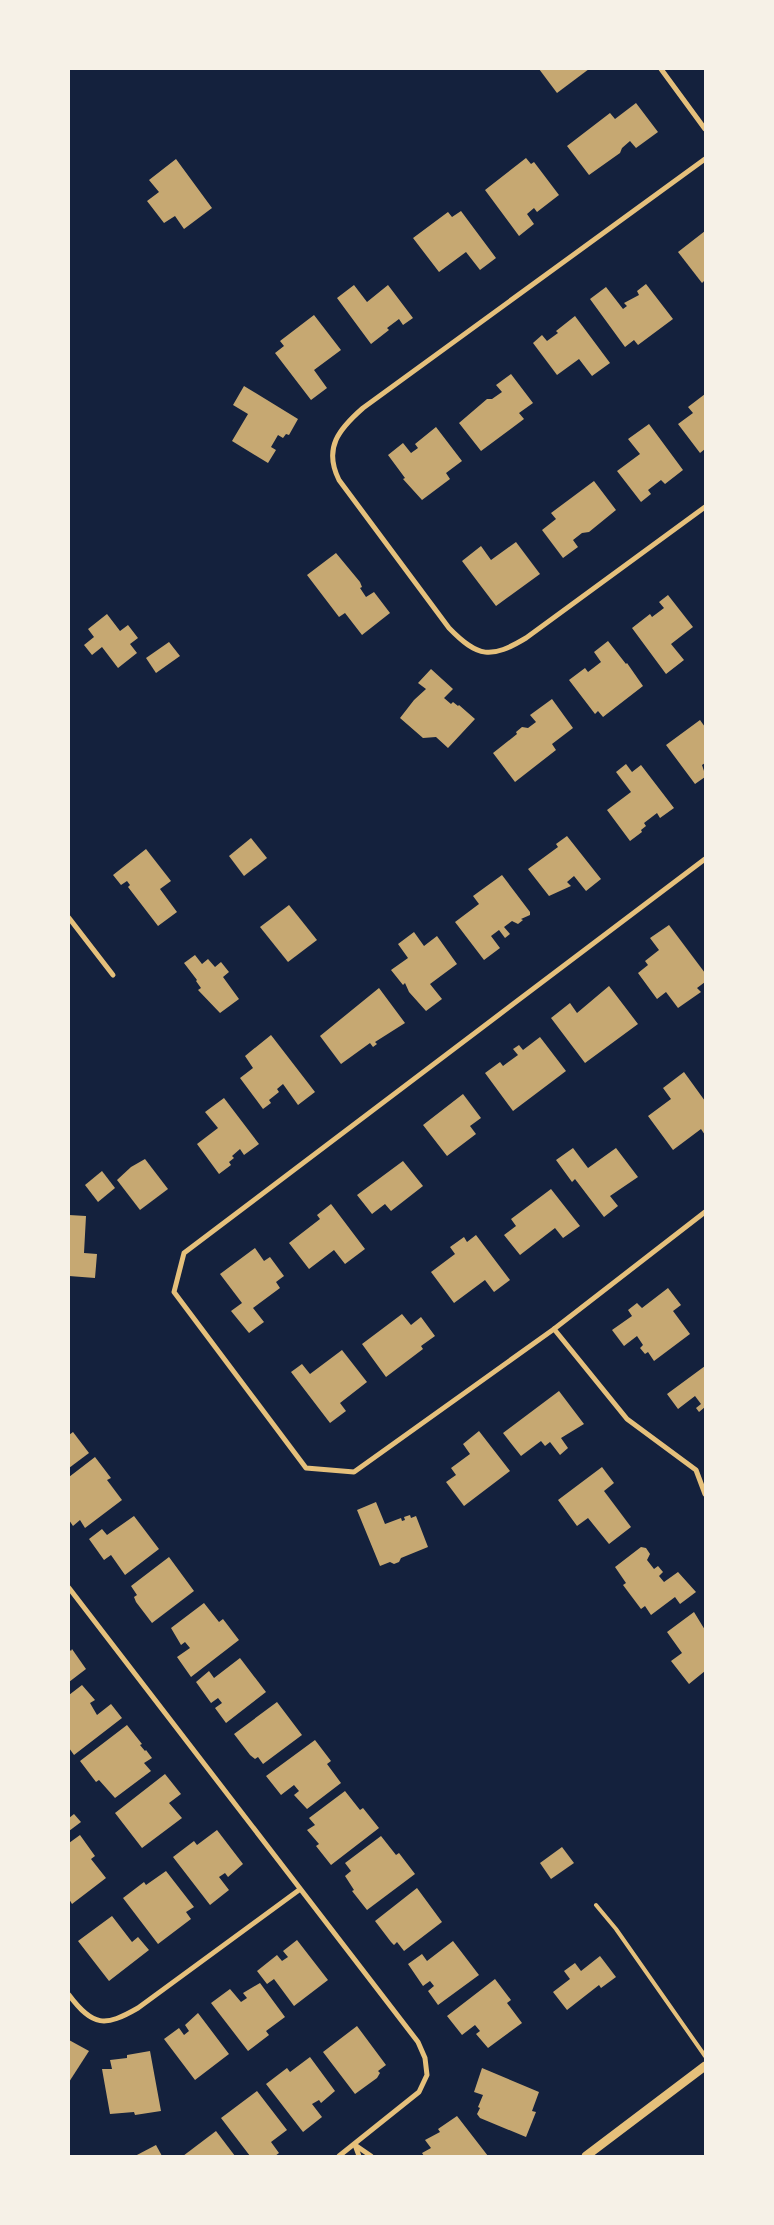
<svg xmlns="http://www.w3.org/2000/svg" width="774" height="2225" viewBox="0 0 774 2225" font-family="'Sofia Sans Condensed',sans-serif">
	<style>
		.building { fill: #c6a872 }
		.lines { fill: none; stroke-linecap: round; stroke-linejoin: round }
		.service { stroke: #e5c07b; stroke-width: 4 }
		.minor { stroke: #e5c07b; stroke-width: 5 }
		.tertiary { stroke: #e5c07b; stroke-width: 9 }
	</style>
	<rect width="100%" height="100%" fill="#14213d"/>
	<!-- building -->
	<g class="building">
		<polygon points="539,69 589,69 557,93"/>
		<polygon points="636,103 658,132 636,148 630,141 622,148 620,153 589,175 567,146 610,113 615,119"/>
		<polygon points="526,158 531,164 534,162 559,195 537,212 534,208 527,214 534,224 519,236 485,190"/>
		<polygon points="176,159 212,208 184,229 175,216 164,223 147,201 159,192 149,180"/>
		<polygon points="461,211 496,258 480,270 466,252 439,272 413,238 448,212 452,217"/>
		<polygon points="705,231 705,280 702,283 678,252"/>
		<polygon points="646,284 673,319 638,345 634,340 625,347 590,299 606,287 623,309 627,306 624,303 639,295 637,291"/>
		<polygon points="354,285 367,302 388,285 413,318 403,325 399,319 387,328 389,330 371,344 337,298"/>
		<polygon points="314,315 341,350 314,370 327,388 311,400 275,353 284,346 280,341"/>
		<polygon points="575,316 610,363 592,376 579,359 557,375 533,343 542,335 547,341 558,333 556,331"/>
		<polygon points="511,374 533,403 519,413 524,419 481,451 459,423 487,399 492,399 502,392 496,385"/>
		<polygon points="244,386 298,419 289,435 286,434 283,438 278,435 271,447 276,450 268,463 232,441 248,414 233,405"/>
		<polygon points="705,394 705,449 700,453 678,424 693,413 688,407"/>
		<polygon points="649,424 683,470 665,484 661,480 648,490 651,494 641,502 617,471 640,454 628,439"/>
		<polygon points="436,427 462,461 446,473 450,479 422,500 403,479 405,478 388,455 403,443 411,453 418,448 415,444"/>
		<polygon points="594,481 616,510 589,532 582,533 573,540 578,547 563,558 542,530 556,519 551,513"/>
		<polygon points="516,542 540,574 496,606 462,561 481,546 491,560"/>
		<polygon points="336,553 360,582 362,587 360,588 366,597 374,592 390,613 362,635 345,613 339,617 307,575"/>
		<polygon points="668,595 693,627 671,644 684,660 666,674 632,628 650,614 652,617 664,608 659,602"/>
		<polygon points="107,614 120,631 128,625 138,638 130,644 137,653 118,668 102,647 92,655 84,645 94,637 88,629"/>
		<polygon points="608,641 626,664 627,663 643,686 603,717 598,711 595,714 569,680 585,668 588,672 601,662 594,652"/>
		<polygon points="169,642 180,656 156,673 146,658"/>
		<polygon points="431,669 453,689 444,698 451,704 453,702 458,706 459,705 475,719 448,748 436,737 423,738 400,718 414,700 426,689 418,683"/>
		<polygon points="552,699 573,728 552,744 556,750 515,782 493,753 517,734 516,732 522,727 528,728 536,722 530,715"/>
		<polygon points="700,720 705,727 705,763 702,765 705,774 705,777 695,784 666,745"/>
		<polygon points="626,764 632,772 641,765 674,808 660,818 657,813 644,823 646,826 641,830 642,832 630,841 607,810 631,792 616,772"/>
		<polygon points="567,836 601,879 586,891 574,876 567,882 571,886 549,896 528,869 558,847 556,844"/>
		<polygon points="251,838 267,858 244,876 229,856"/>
		<polygon points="146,849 171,881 160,889 177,912 158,926 128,887 130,885 127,881 121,885 113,875"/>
		<polygon points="502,875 530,912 530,915 521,919 523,920 518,924 512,921 504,927 510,934 505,938 499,930 491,936 500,948 484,960 455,922 479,904 473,896"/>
		<polygon points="289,905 317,940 288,962 260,927"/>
		<polygon points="669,925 705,973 705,982 697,988 701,992 678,1008 666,992 657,999 638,973 648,965 645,961 659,950 650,938"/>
		<polygon points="414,932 424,946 437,936 457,964 430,984 442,999 426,1011 409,992 405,983 403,985 391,970 408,958 398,944"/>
		<polygon points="195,955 202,964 208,959 215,967 221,962 229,972 223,977 239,999 220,1013 198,990 201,988 196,981 197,980 184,963"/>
		<polygon points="609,986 638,1024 585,1063 551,1018 570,1003 577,1013"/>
		<polygon points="379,988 405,1023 375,1042 377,1044 373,1047 370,1043 341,1064 320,1036"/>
		<polygon points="271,1035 315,1092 298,1105 283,1084 277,1089 279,1092 269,1100 271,1103 263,1109 240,1078 253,1068 245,1056"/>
		<polygon points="540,1037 566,1071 513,1111 485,1073 500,1062 503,1066 518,1055 513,1049 519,1045 523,1050"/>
		<polygon points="684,1072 705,1101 705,1135 701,1129 673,1150 648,1116 671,1099 663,1088"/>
		<polygon points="463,1094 481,1118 470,1126 476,1134 447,1156 423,1125"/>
		<polygon points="224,1098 259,1144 244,1155 240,1149 232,1156 234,1158 229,1162 231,1165 219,1174 197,1144 218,1128 205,1112"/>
		<polygon points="573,1148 588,1168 616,1148 638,1177 610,1196 618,1206 604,1217 575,1179 572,1182 556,1160"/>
		<polygon points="145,1159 168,1189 140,1210 117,1180 131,1167"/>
		<polygon points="403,1161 423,1186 391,1211 385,1204 372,1214 357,1195"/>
		<polygon points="102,1171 115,1188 98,1202 85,1185"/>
		<polygon points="551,1189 580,1226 563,1238 555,1228 520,1255 504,1235 516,1226 511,1219"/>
		<polygon points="331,1204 365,1249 345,1264 334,1250 309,1269 289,1243 320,1219 317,1215"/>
		<polygon points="69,1215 86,1216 84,1253 97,1254 95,1278 69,1276"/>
		<polygon points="476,1235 510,1280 494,1292 485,1280 454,1303 431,1272 455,1254 450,1247 464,1237 467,1242"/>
		<polygon points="255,1248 264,1261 270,1257 284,1276 276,1282 280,1288 253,1308 264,1322 249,1333 231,1311 242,1303 220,1274"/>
		<polygon points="668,1288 681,1305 673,1311 690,1334 654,1361 648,1352 645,1354 640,1348 643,1345 637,1336 624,1346 612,1330 632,1316 628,1310 637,1303 642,1308"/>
		<polygon points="402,1314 411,1325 421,1317 435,1336 421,1346 423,1349 386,1377 362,1344"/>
		<polygon points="342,1350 367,1382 340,1403 346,1411 330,1423 291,1372 302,1364 310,1374"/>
		<polygon points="705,1366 705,1407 699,1412 696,1408 701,1404 695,1396 678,1409 667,1394"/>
		<polygon points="559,1391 584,1424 561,1438 568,1448 560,1455 550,1442 545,1446 541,1441 521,1456 503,1433"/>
		<polygon points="479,1431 510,1471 464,1506 446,1482 456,1475 451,1468 470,1454 463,1444"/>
		<polygon points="73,1432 89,1453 69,1468 69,1435"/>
		<polygon points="95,1457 111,1478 107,1480 122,1500 85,1528 80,1520 73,1526 69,1520 69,1477"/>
		<polygon points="602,1467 614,1483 604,1491 631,1527 609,1544 588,1518 577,1526 558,1500"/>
		<polygon points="376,1502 385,1524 401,1518 402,1521 405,1520 404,1517 410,1515 411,1518 416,1516 428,1547 401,1558 399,1562 394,1564 390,1562 380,1566 357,1510"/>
		<polygon points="134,1516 159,1549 125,1575 111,1555 104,1560 89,1539 102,1529 107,1535"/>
		<polygon points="641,1547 646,1548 650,1554 647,1560 654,1569 658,1566 663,1572 659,1576 664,1582 678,1572 696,1592 680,1604 675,1597 651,1615 645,1606 641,1609 623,1585 626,1583 615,1567"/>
		<polygon points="169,1557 194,1591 152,1623 136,1602 134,1597 137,1595 131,1586"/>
		<polygon points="204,1603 219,1622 223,1619 239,1640 191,1677 177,1657 190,1648 185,1642 181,1645 171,1628"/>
		<polygon points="694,1612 705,1630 705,1671 689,1684 671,1661 682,1653 667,1632"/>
		<polygon points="69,1649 71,1651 72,1649 86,1669 69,1682"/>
		<polygon points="240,1658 266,1692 226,1723 215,1708 222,1703 218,1698 211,1703 196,1682 209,1671 214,1678"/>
		<polygon points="82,1685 95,1700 90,1703 97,1715 111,1704 122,1718 74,1755 69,1748 69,1695"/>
		<polygon points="277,1702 302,1735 263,1764 258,1757 255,1759 250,1755 234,1734"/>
		<polygon points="127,1725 142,1744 140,1745 145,1751 146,1750 152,1758 144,1763 151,1771 115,1798 99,1780 96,1782 80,1761"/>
		<polygon points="315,1740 331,1761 327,1764 341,1783 307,1809 294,1795 299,1791 294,1785 281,1795 266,1776"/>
		<polygon points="165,1774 181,1794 169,1803 182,1818 142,1848 115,1813"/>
		<polygon points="345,1791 360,1810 363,1808 379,1828 331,1865 316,1846 319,1844 307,1830 315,1825 309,1818"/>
		<polygon points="74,1814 81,1822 69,1831 69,1818"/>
		<polygon points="217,1830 243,1864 228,1877 225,1873 219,1877 229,1890 210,1905 173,1857 194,1841 197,1845"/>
		<polygon points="80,1835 95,1856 91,1859 106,1878 72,1904 69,1899 69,1843"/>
		<polygon points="381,1836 396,1855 399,1853 415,1874 367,1910 352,1891 354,1890 345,1876 351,1871 345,1863"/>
		<polygon points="562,1847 574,1863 551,1879 540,1863"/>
		<polygon points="166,1871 194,1907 186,1912 191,1919 158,1944 123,1898 144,1882 146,1885"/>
		<polygon points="417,1888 442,1922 404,1951 397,1942 394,1945 391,1942 375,1921"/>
		<polygon points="112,1916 132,1942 138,1937 149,1950 109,1981 78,1941"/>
		<polygon points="297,1940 328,1980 294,2006 274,1979 267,1984 257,1971 277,1955 282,1961 288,1957 283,1951"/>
		<polygon points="453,1941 479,1975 438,2005 428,1991 434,1986 430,1981 423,1986 408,1964 422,1954 427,1961"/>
		<polygon points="600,1956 616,1977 601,1988 599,1985 567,2010 553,1992 570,1979 564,1971 575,1963 581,1971"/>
		<polygon points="495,1979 511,2000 507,2003 522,2023 488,2048 476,2034 480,2031 475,2025 462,2035 447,2016"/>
		<polygon points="260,1983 285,2017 266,2031 269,2035 248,2051 211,2003 230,1989 241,2002 247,1998 243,1993"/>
		<polygon points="198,2013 229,2054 195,2080 164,2039 179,2028 184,2035 189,2031 185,2025"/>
		<polygon points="357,2026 386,2065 378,2071 380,2073 377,2078 355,2094 323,2052"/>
		<polygon points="69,2040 89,2051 69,2082"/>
		<polygon points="150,2051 161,2111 135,2115 134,2112 110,2114 102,2069 112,2069 110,2060 127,2058 127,2055"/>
		<polygon points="310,2057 335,2091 321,2103 319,2100 312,2104 322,2117 303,2132 266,2084 287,2068 290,2072"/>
		<polygon points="482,2068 539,2092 532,2111 536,2112 526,2137 480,2118 477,2114 480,2108 478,2107 483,2095 474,2092"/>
		<polygon points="257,2091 287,2130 271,2142 279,2153 275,2156 250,2156 221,2118"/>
		<polygon points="457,2116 488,2156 424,2156 422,2153 431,2148 425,2140 440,2132 438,2129"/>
		<polygon points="216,2131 235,2156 183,2156"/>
		<polygon points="156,2145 162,2156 135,2156"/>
	</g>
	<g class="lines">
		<!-- service -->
		<polyline class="service" points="596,1905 616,1929 705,2056"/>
		<!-- minor -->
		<g class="minor">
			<polyline points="661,69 705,129"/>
			<path d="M705 159 363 408C339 429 323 448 339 480L449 628C478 658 491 659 526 638L705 507"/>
			<polyline points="705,859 184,1253 174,1292 306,1468 354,1472 554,1329 705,1212"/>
			<polyline points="69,918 113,975"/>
			<polyline points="554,1329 627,1419 696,1470 705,1494"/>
			<polyline points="69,1588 418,2042 425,2058 427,2075 419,2092 339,2156"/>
			<path d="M69 1995C93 2027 105 2027 138 2008L299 1890"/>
			<polyline points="355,2145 371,2156"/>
			<polyline points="355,2145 359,2156"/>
		</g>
		<!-- tertiary -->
		<polyline class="tertiary" points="586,2156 705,2066"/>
	</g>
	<!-- border -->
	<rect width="774" height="2225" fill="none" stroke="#f6f1e7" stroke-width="140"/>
</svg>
